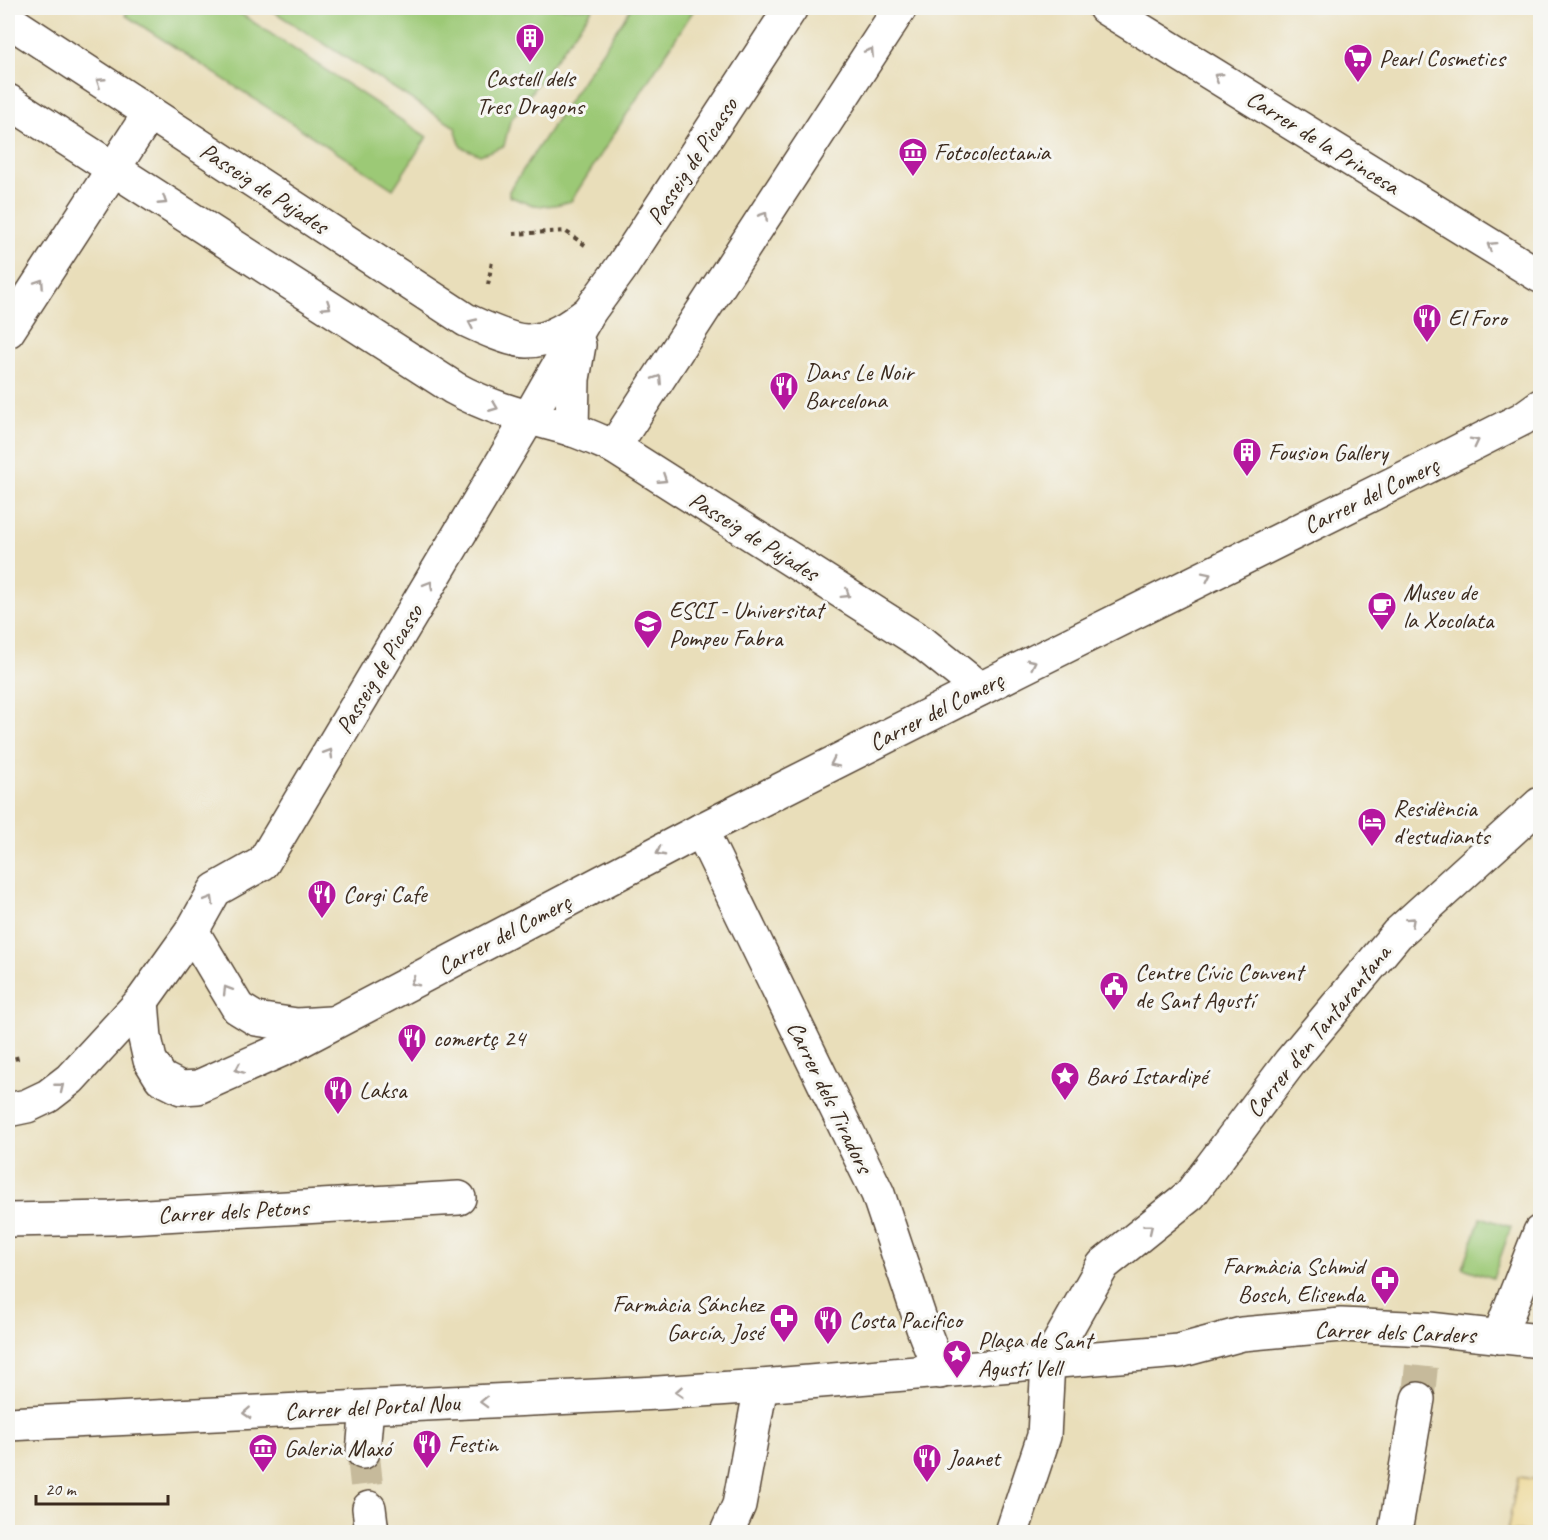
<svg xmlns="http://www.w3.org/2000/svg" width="1548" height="1540" viewBox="0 0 1548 1540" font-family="Caveat,sans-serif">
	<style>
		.green { fill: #9cc976; stroke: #6c7a4a; stroke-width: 1.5 }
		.sand { fill: #eeda9e; stroke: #94825e; stroke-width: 1.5 }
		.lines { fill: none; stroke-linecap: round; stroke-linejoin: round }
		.street-tunnel { stroke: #c6ba9b; stroke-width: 33; stroke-dasharray: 33 16; stroke-linecap: butt }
		.street-casing { stroke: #554535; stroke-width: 36 }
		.secondary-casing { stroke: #554535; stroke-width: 36 }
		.path { stroke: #554535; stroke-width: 4; stroke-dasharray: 4.5 4.5; stroke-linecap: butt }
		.street { stroke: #fff; stroke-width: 33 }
		.secondary { stroke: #fff; stroke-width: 33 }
		.oneway { stroke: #a79f9a }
		.labels { text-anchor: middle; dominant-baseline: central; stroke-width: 6; stroke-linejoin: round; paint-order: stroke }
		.poi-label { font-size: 24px; fill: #3b2a1e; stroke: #f6f6f2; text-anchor: start }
		.street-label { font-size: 24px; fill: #3b2a1e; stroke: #f6f6f2 }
	</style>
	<rect width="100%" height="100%" fill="#f6f6f2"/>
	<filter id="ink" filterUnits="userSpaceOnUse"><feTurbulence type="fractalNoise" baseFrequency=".0167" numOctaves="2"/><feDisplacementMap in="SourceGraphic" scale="12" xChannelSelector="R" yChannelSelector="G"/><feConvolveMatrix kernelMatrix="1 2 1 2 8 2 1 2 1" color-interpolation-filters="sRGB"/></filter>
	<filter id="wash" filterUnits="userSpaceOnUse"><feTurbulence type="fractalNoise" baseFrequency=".008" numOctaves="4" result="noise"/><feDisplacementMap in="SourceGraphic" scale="24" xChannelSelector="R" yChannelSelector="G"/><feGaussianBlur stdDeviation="1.35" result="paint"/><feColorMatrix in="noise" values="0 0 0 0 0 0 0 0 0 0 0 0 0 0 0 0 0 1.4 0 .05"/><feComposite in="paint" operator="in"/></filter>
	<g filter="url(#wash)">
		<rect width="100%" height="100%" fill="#e9deba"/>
		<!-- green -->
		<g class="green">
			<polygon points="130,8 232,8 427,137 393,189 125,15"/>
			<polygon points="268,8 593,8 510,121 504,146 480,155 461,147 455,127"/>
			<path d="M631 8H695L571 201C546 209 533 207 509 196V191Z"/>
			<polygon points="1481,1217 1511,1227 1493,1278 1463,1268"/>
		</g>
		<!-- sand -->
		<polygon class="sand" points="1518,1477 1540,1480 1540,1532 1507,1532"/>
	</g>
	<g filter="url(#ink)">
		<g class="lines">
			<!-- street-tunnel -->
			<g class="street-tunnel">
				<polyline points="1418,1399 1423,1351"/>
				<polyline points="363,1452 369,1508"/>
			</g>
			<!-- street casing -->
			<g class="street-casing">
				<g id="street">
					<polyline points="1105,8 1540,276"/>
					<polyline points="614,447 924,644 980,689"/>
					<polyline points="701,830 878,1194 924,1331 940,1372"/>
					<polyline points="192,931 238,1008 256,1019 297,1025 330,1023"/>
					<polyline points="142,1001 145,1038 150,1060 161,1078 181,1088 198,1087 288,1047 701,830 1018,670 1447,457 1522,419 1540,406"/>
					<polyline points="8,1110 27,1106 48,1096 70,1079 142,1001 192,931 215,890 263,863 528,419"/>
					<polyline points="8,1220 111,1218 459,1198"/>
					<polyline points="1499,1337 1540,1232"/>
					<polyline points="8,1424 658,1393 761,1386 1179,1351 1242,1334 1341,1325 1429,1329 1540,1341"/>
					<polyline points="363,1452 367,1407"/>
					<polyline points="369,1508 372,1532"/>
					<polyline points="727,1532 739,1505 761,1386"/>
					<polyline points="1012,1532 1044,1436 1048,1362 1103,1265 1190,1195 1290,1062 1397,934 1540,804"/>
					<polyline points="1395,1532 1418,1399"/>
				</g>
			</g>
			<!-- secondary casing -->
			<g class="secondary-casing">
				<g id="secondary">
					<path d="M8 20 466 320C481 327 511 341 527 341 550 341 572 325 589 312"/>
					<path d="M8 101 454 388C494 410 528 417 570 429 585 434 600 441 614 447L900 8"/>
					<polyline points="8,331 149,114"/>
					<polyline points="528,419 589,312 621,268 791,8"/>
					<polyline points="572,430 573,379 579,345"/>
				</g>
			</g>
			<!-- path -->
			<g class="path">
				<polyline points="513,234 565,231 585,245"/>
				<polyline points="488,285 492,261"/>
				<polyline points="16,1056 18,1064"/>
			</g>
			<!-- street -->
			<use href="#street" class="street"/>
			<!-- secondary -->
			<use href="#secondary" class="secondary"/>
		</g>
		<!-- one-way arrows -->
		<defs><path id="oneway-chevron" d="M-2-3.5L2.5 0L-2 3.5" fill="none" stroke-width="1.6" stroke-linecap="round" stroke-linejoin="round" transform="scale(1.5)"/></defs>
		<g class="oneway">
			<use href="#oneway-chevron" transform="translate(870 52) rotate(-57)"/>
			<use href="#oneway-chevron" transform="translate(1218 77) rotate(-148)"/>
			<use href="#oneway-chevron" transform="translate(100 82) rotate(-147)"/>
			<use href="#oneway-chevron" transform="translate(163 201) rotate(33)"/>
			<use href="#oneway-chevron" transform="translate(764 216) rotate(-57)"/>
			<use href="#oneway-chevron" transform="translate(1491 246) rotate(-148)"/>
			<use href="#oneway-chevron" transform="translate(40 283) rotate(-56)"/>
			<use href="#oneway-chevron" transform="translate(327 306) rotate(33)"/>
			<use href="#oneway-chevron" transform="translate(472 323) rotate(-155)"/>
			<use href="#oneway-chevron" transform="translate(658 379) rotate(-57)"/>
			<use href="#oneway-chevron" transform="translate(494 407) rotate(22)"/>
			<use href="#oneway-chevron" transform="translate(1475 442) rotate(-27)"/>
			<use href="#oneway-chevron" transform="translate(663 479) rotate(33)"/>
			<use href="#oneway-chevron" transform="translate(1207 576) rotate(-26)"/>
			<use href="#oneway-chevron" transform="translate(429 585) rotate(-60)"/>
			<use href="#oneway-chevron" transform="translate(846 594) rotate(32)"/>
			<use href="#oneway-chevron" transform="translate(1032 663) rotate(-26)"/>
			<use href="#oneway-chevron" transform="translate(329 753) rotate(-59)"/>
			<use href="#oneway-chevron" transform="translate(834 763) rotate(154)"/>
			<use href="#oneway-chevron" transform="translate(660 852) rotate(152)"/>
			<use href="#oneway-chevron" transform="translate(210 900) rotate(-60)"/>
			<use href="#oneway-chevron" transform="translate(1411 921) rotate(-42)"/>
			<use href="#oneway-chevron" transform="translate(414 982) rotate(152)"/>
			<use href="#oneway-chevron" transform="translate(227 990) rotate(-121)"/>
			<use href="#oneway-chevron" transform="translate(239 1069) rotate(156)"/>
			<use href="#oneway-chevron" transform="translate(60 1087) rotate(-39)"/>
			<use href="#oneway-chevron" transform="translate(1149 1228) rotate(-39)"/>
			<use href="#oneway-chevron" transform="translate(679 1392) rotate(176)"/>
			<use href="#oneway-chevron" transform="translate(484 1402) rotate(178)"/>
			<use href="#oneway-chevron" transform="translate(247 1413) rotate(177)"/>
		</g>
	</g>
	<!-- icons -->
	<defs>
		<g id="building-pin" transform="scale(1.5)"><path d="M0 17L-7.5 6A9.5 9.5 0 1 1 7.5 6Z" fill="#b5179e" stroke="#f6f6f2"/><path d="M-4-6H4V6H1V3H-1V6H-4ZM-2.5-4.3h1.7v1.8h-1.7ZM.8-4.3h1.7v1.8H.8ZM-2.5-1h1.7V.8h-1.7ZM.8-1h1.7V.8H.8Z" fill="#fff"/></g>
		<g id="supermarket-pin" transform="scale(1.5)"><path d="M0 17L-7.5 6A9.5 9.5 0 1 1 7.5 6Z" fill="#b5179e" stroke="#f6f6f2"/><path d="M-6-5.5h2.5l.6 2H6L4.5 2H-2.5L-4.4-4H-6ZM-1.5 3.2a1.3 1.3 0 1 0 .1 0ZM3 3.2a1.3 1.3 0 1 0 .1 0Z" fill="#fff"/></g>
		<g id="museum-pin" transform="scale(1.5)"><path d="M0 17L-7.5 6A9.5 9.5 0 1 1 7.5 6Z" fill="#b5179e" stroke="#f6f6f2"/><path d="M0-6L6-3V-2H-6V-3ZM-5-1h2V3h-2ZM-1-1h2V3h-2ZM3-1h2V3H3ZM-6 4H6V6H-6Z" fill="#fff"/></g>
		<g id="restaurant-pin" transform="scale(1.5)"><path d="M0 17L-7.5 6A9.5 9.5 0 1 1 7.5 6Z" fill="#b5179e" stroke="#f6f6f2"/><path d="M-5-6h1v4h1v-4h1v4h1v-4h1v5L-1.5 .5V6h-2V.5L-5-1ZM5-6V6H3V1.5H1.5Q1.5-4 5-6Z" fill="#fff"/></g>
		<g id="cafe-pin" transform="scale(1.5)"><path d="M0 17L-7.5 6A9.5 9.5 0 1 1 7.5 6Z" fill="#b5179e" stroke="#f6f6f2"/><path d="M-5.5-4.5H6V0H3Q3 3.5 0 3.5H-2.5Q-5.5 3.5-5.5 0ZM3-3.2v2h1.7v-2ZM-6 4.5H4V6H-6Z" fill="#fff"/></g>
		<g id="university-pin" transform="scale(1.5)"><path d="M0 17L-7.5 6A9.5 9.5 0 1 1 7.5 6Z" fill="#b5179e" stroke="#f6f6f2"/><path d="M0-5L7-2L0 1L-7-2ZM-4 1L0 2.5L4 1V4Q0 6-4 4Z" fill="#fff"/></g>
		<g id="hotel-pin" transform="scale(1.5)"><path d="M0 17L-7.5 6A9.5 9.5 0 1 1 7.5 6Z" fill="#b5179e" stroke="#f6f6f2"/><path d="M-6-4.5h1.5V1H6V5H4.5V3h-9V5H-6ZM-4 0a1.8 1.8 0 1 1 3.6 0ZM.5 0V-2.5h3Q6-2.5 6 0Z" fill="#fff"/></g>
		<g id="civic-pin" transform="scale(1.5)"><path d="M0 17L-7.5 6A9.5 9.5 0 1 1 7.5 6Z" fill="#b5179e" stroke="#f6f6f2"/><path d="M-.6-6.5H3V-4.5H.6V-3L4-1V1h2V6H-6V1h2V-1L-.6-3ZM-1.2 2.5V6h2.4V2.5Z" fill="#fff"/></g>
		<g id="sight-pin" transform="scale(1.5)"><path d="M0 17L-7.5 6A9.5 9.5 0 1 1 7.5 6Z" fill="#b5179e" stroke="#f6f6f2"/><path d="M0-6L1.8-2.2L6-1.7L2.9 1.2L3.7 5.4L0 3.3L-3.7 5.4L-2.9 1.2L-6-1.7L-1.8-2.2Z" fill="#fff"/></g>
		<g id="pharmacy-pin" transform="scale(1.5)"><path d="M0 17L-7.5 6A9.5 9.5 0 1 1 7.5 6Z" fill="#b5179e" stroke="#f6f6f2"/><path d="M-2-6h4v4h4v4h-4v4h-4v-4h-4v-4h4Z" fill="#fff"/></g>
	</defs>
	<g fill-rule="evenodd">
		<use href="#building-pin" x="530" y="38"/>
		<use href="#supermarket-pin" x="1358" y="58"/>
		<use href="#museum-pin" x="913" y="152"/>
		<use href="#restaurant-pin" x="1427" y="318"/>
		<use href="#restaurant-pin" x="784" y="386"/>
		<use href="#building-pin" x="1247" y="452"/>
		<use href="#cafe-pin" x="1382" y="606"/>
		<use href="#university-pin" x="648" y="624"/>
		<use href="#hotel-pin" x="1372" y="822"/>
		<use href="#restaurant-pin" x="322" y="894"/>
		<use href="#civic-pin" x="1114" y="986"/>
		<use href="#restaurant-pin" x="412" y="1038"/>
		<use href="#sight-pin" x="1065" y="1076"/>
		<use href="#restaurant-pin" x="338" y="1090"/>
		<use href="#pharmacy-pin" x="1385" y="1280"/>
		<use href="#pharmacy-pin" x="784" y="1318"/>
		<use href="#restaurant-pin" x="828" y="1320"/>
		<use href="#sight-pin" x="957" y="1354"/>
		<use href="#restaurant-pin" x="427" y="1444"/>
		<use href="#museum-pin" x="263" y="1448"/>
		<use href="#restaurant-pin" x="927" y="1458"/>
	</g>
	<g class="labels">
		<!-- poi labels -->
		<g class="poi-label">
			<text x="1379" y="58">Pearl Cosmetics</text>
			<text x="530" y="78" text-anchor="middle">Castell dels<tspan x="530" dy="28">Tres Dragons</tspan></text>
			<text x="934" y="152">Fotocolectania</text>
			<text x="1448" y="318">El Foro</text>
			<text x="805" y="372">Dans Le Noir<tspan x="805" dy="28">Barcelona</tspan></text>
			<text x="1268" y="452">Fousion Gallery</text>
			<text x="1403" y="592">Museu de<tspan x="1403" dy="28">la Xocolata</tspan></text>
			<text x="669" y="610">ESCI - Universitat<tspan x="669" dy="28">Pompeu Fabra</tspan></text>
			<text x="1393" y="808">Residència<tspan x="1393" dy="28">d'estudiants</tspan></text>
			<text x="343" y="894">Corgi Cafe</text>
			<text x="1135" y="972">Centre Cívic Convent<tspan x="1135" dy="28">de Sant Agustí</tspan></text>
			<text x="433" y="1038">comertç 24</text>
			<text x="1086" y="1076">Baró Istardipé</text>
			<text x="359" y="1090">Laksa</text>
			<text x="1364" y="1266" text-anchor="end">Farmàcia Schmid<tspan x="1364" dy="28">Bosch, Elisenda</tspan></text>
			<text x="763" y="1304" text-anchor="end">Farmàcia Sánchez<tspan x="763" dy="28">García, José</tspan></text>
			<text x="849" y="1320">Costa Pacifico</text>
			<text x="978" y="1340">Plaça de Sant<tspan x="978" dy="28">Agustí Vell</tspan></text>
			<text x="448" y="1444">Festin</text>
			<text x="284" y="1448">Galeria Maxó</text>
			<text x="948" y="1458">Joanet</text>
		</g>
		<!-- street labels -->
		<g class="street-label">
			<text transform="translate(1323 142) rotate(32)">Carrer de la Princesa</text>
			<text transform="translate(692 161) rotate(-57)">Passeig de Picasso</text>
			<text transform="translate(264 188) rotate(33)">Passeig de Pujades</text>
			<text transform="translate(1371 495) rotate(-26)">Carrer del Comerç</text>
			<text transform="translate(754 536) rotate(32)">Passeig de Pujades</text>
			<text transform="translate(379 669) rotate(-59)">Passeig de Picasso</text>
			<text transform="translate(936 711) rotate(-27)">Carrer del Comerç</text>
			<text transform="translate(504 934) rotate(-28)">Carrer del Comerç</text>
			<text transform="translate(1318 1031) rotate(-51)">Carrer d'en Tantarantana</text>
			<text transform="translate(830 1097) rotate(64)">Carrer dels Tiradors</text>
			<text transform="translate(233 1211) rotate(-3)">Carrer dels Petons</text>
			<text transform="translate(1395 1332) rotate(2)">Carrer dels Carders</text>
			<text transform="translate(372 1407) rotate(-3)">Carrer del Portal Nou</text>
		</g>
	</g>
	<!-- margin -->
	<rect width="1548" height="1540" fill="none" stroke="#f6f6f2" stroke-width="30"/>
	<!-- scale -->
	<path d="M36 1495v9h132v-9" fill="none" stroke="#3b2a1e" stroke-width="3"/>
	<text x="45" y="1495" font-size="18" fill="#3b2a1e" stroke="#f6f6f2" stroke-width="4.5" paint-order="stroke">20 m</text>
</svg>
